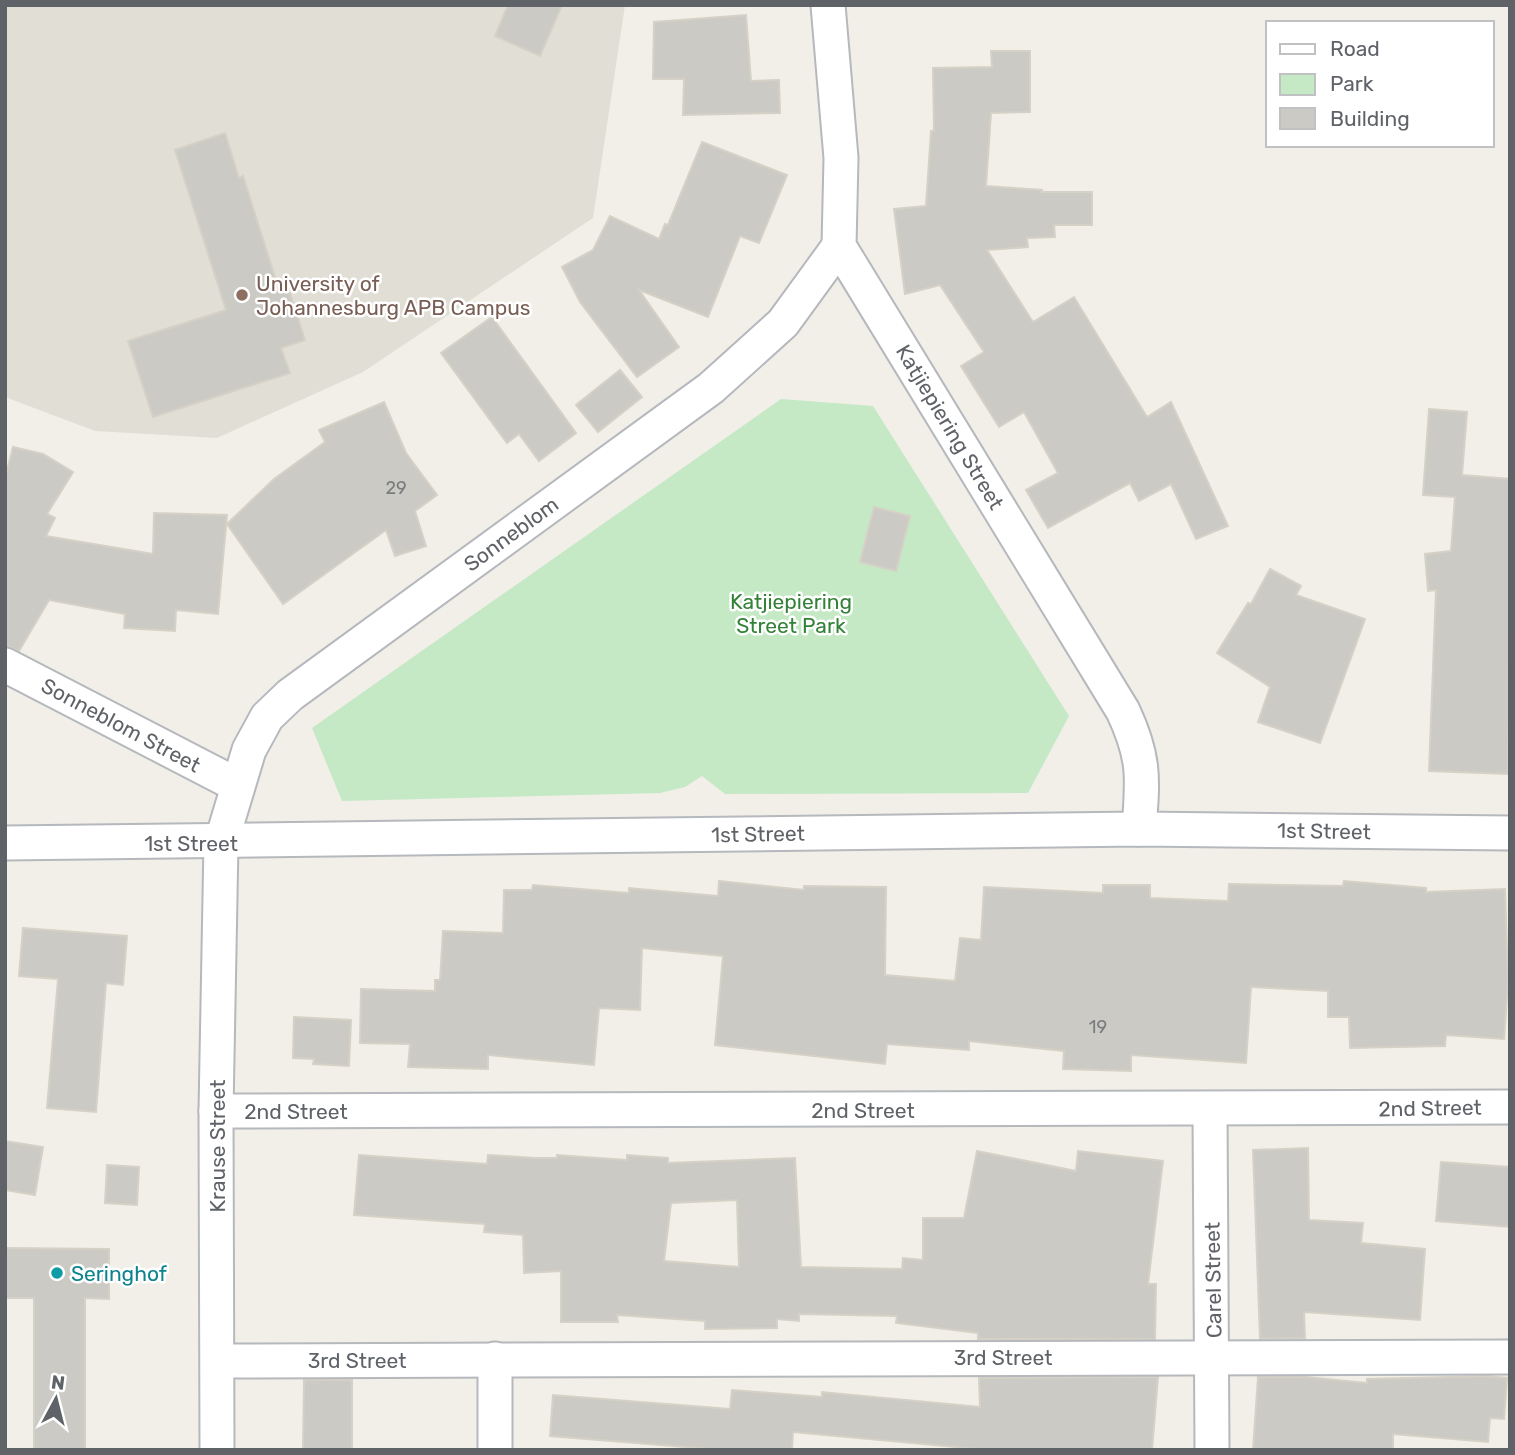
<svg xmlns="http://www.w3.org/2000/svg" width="1515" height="1455" viewBox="0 0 1515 1455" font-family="Rubik,sans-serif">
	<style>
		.education { fill: #e1ded6 }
		.green { fill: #c5e8c5 }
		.building { fill: #cccac5; stroke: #d6d1c6; stroke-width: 2; fill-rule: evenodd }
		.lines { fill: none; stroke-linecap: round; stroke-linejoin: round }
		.street-casing { stroke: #b5b8bc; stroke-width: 37 }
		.street { stroke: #fff; stroke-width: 33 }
		.education-dot { fill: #8d6e63; stroke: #fff; stroke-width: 2.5 }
		.culture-dot { fill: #0f9aa8; stroke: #fff; stroke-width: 2.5 }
		.labels { text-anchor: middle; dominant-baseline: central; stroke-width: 5; stroke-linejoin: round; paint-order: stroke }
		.number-label { font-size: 18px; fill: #7a7d7f }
		.education-label { font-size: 21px; fill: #785e54; stroke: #fff; text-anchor: start }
		.street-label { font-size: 21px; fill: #5f6368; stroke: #fff }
		.park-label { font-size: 21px; fill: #348238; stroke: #fff }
		.culture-label { font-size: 21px; fill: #0d838f; stroke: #fff; text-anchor: start }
	</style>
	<rect width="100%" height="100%" fill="#f1efe8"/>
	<!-- education -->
	<polygon class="education" points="5,5 625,5 593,218 363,372 217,438 95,431 5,397"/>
	<!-- green -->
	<polygon class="green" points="781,399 873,406 1069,716 1028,793 725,794 702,776 685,787 660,793 342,801 312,728"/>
	<!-- building -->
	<g class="building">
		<polygon points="508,5 562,5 540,56 495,36"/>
		<polygon points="746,15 751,81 779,80 780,113 683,115 684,79 653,79 654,22"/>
		<polygon points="991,51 1030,51 1030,112 991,113 986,186 1042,190 1041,192 1092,192 1092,225 1054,225 1055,237 1027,238 1028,247 987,250 1033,322 1074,297 1147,417 1171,402 1228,526 1196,539 1171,484 1139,501 1130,483 1048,528 1026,490 1058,473 1024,412 999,427 961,366 984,352 940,285 905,294 894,209 926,206 931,131 934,131 933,68 992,67"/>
		<polygon points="225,133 239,178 243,176 280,293 289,290 305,340 281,348 290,373 153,417 128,341 226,310 175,150"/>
		<polygon points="702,142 787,175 759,243 740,236 708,317 639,290 679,347 637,377 580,302 562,267 593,250 610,216 659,239 665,224 668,225"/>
		<polygon points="492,317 576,433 539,461 519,434 507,443 441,353"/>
		<polygon points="620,370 642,397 598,432 576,405"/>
		<polygon points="384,402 406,453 437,495 415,511 426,546 395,556 386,530 283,604 227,524 274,479 325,442 319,430"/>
		<polygon points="1429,409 1467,412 1462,475 1510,479 1508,774 1429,771 1436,590 1428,591 1425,554 1451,551 1455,497 1423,495"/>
		<polygon points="13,447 43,454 73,472 47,514 55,518 46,536 153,554 154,513 227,515 218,614 176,610 175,631 124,628 125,614 49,600 19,651 5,646 5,479"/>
		<polygon points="874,507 910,516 896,571 860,562"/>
		<polygon points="1270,569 1301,586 1296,595 1365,619 1320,743 1258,722 1270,687 1217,653 1248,603 1251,604"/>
		<polygon points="719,881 804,890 804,886 886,887 885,975 955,981 960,938 981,940 984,887 1103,893 1103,885 1150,885 1150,898 1228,901 1229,884 1343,886 1344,881 1426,888 1426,892 1505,889 1508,982 1504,1039 1446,1035 1445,1046 1350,1048 1349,1017 1328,1017 1328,991 1251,987 1246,1063 1131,1055 1131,1071 1063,1069 1064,1051 969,1041 969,1050 887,1044 885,1064 715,1045 723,956 642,948 640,1010 599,1008 594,1065 488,1055 488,1069 408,1067 410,1044 360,1043 361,989 435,991 435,980 440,980 443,931 503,933 504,890 532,890 533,885 629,893 629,888 718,896"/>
		<polygon points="23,928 127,936 123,985 106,983 96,1112 47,1108 58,979 19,976"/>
		<polygon points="294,1017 351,1020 349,1066 313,1064 314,1059 293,1058"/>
		<polygon points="5,1141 43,1147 35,1195 5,1190"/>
		<polygon points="1308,1148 1309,1220 1363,1223 1361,1243 1425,1249 1420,1320 1304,1312 1305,1338 1260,1339 1253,1150"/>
		<path d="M977 1151 1076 1171 1078 1151 1163 1161 1148 1284H1156L1155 1339H978V1333L896 1323 897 1316 799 1314V1321L777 1319V1328L705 1329V1321L617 1315 618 1322H561V1271L524 1273 523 1235 484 1232 485 1224 354 1215 359 1155 487 1164 488 1155 536 1158H557V1155L627 1160V1155L668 1158V1163L795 1158 801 1267 902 1269 903 1258 923 1260V1218H964ZM737 1200 739 1267 664 1261 671 1203Z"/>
		<polygon points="1441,1162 1510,1167 1510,1227 1436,1221"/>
		<polygon points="107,1165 139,1167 137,1205 105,1203"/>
		<polygon points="5,1248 109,1249 109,1299 85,1298 85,1450 34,1450 34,1298 5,1298"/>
		<polygon points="1488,1376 1507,1378 1504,1419 1490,1418 1488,1442 1393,1434 1393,1450 1253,1450 1258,1377 1306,1377 1367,1383 1367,1379"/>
		<polygon points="1158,1377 1152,1450 988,1450 793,1432 792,1450 722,1450 550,1436 553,1395 730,1409 732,1390 822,1397 822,1392 980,1407 979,1378"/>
		<polygon points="304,1380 352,1380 352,1450 303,1450"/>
	</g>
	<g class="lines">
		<!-- street casing -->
		<g class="street-casing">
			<g id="street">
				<path d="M828 5 841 158 839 246 1123 711C1145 758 1143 778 1139 829"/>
				<polyline points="5,665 237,785"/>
				<polyline points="5,843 1139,829 1510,833"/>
				<polyline points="1210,1110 1212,1450"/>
				<polyline points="216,1111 1510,1107"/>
				<polyline points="219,1361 1510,1357"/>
				<polyline points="217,1450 216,1111 221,843 249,750 267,717 290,695 711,388 783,323 839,246"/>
				<polyline points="495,1450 495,1359"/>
			</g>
		</g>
		<!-- street -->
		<use href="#street" class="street"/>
	</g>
	<!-- markers -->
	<circle class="education-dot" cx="242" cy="295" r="7"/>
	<circle class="culture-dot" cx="57" cy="1273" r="7"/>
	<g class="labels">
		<!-- number labels -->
		<g class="number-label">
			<text x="396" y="488">29</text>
			<text x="1098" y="1027">19</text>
		</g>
		<!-- education labels -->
		<g class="education-label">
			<text x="256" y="283">University of<tspan x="256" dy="24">Johannesburg APB Campus</tspan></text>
		</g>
		<!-- street labels -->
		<g class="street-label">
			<text transform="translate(950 427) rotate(59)">Katjiepiering Street</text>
			<text transform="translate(511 534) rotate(-36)">Sonneblom</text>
			<text transform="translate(121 725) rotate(28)">Sonneblom Street</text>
			<text transform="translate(1324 831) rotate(1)">1st Street</text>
			<text transform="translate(758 834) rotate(-1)">1st Street</text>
			<text x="191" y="843">1st Street</text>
			<text transform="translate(1430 1108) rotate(-1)">2nd Street</text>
			<text x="863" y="1110">2nd Street</text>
			<text x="296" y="1111">2nd Street</text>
			<text transform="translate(217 1146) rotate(-90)">Krause Street</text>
			<text transform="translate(1213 1280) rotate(-91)">Carel Street</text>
			<text x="1003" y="1357">3rd Street</text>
			<text x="357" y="1360">3rd Street</text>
		</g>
		<!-- park labels -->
		<g class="park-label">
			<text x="791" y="601">Katjiepiering<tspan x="791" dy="24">Street Park</tspan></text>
		</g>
		<!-- culture labels -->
		<g class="culture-label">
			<text x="71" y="1273">Seringhof</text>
		</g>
	</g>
	<!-- border -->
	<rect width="1515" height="1455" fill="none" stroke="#5f6368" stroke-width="14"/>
	<!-- legend -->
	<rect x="1266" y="21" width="228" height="126" fill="#ffffff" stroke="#bfc1c3" stroke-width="2"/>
	<rect x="1280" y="44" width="35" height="10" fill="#ffffff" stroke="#bfc1c3" stroke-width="2"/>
	<text x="1330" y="56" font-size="21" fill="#5f6368">Road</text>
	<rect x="1280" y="74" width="35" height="21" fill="#c5e8c5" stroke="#bfc1c3" stroke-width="2"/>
	<text x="1330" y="91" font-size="21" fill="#5f6368">Park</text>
	<rect x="1280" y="108" width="35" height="21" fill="#cccac5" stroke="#bfc1c3" stroke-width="2"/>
	<text x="1330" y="126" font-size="21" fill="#5f6368">Building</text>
	<!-- north arrow -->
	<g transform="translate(56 1399) rotate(7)" stroke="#ffffff" stroke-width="5" paint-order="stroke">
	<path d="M0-5L12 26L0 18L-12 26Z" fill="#5f6368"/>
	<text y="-10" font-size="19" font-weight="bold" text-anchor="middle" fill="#5f6368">N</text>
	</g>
</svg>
